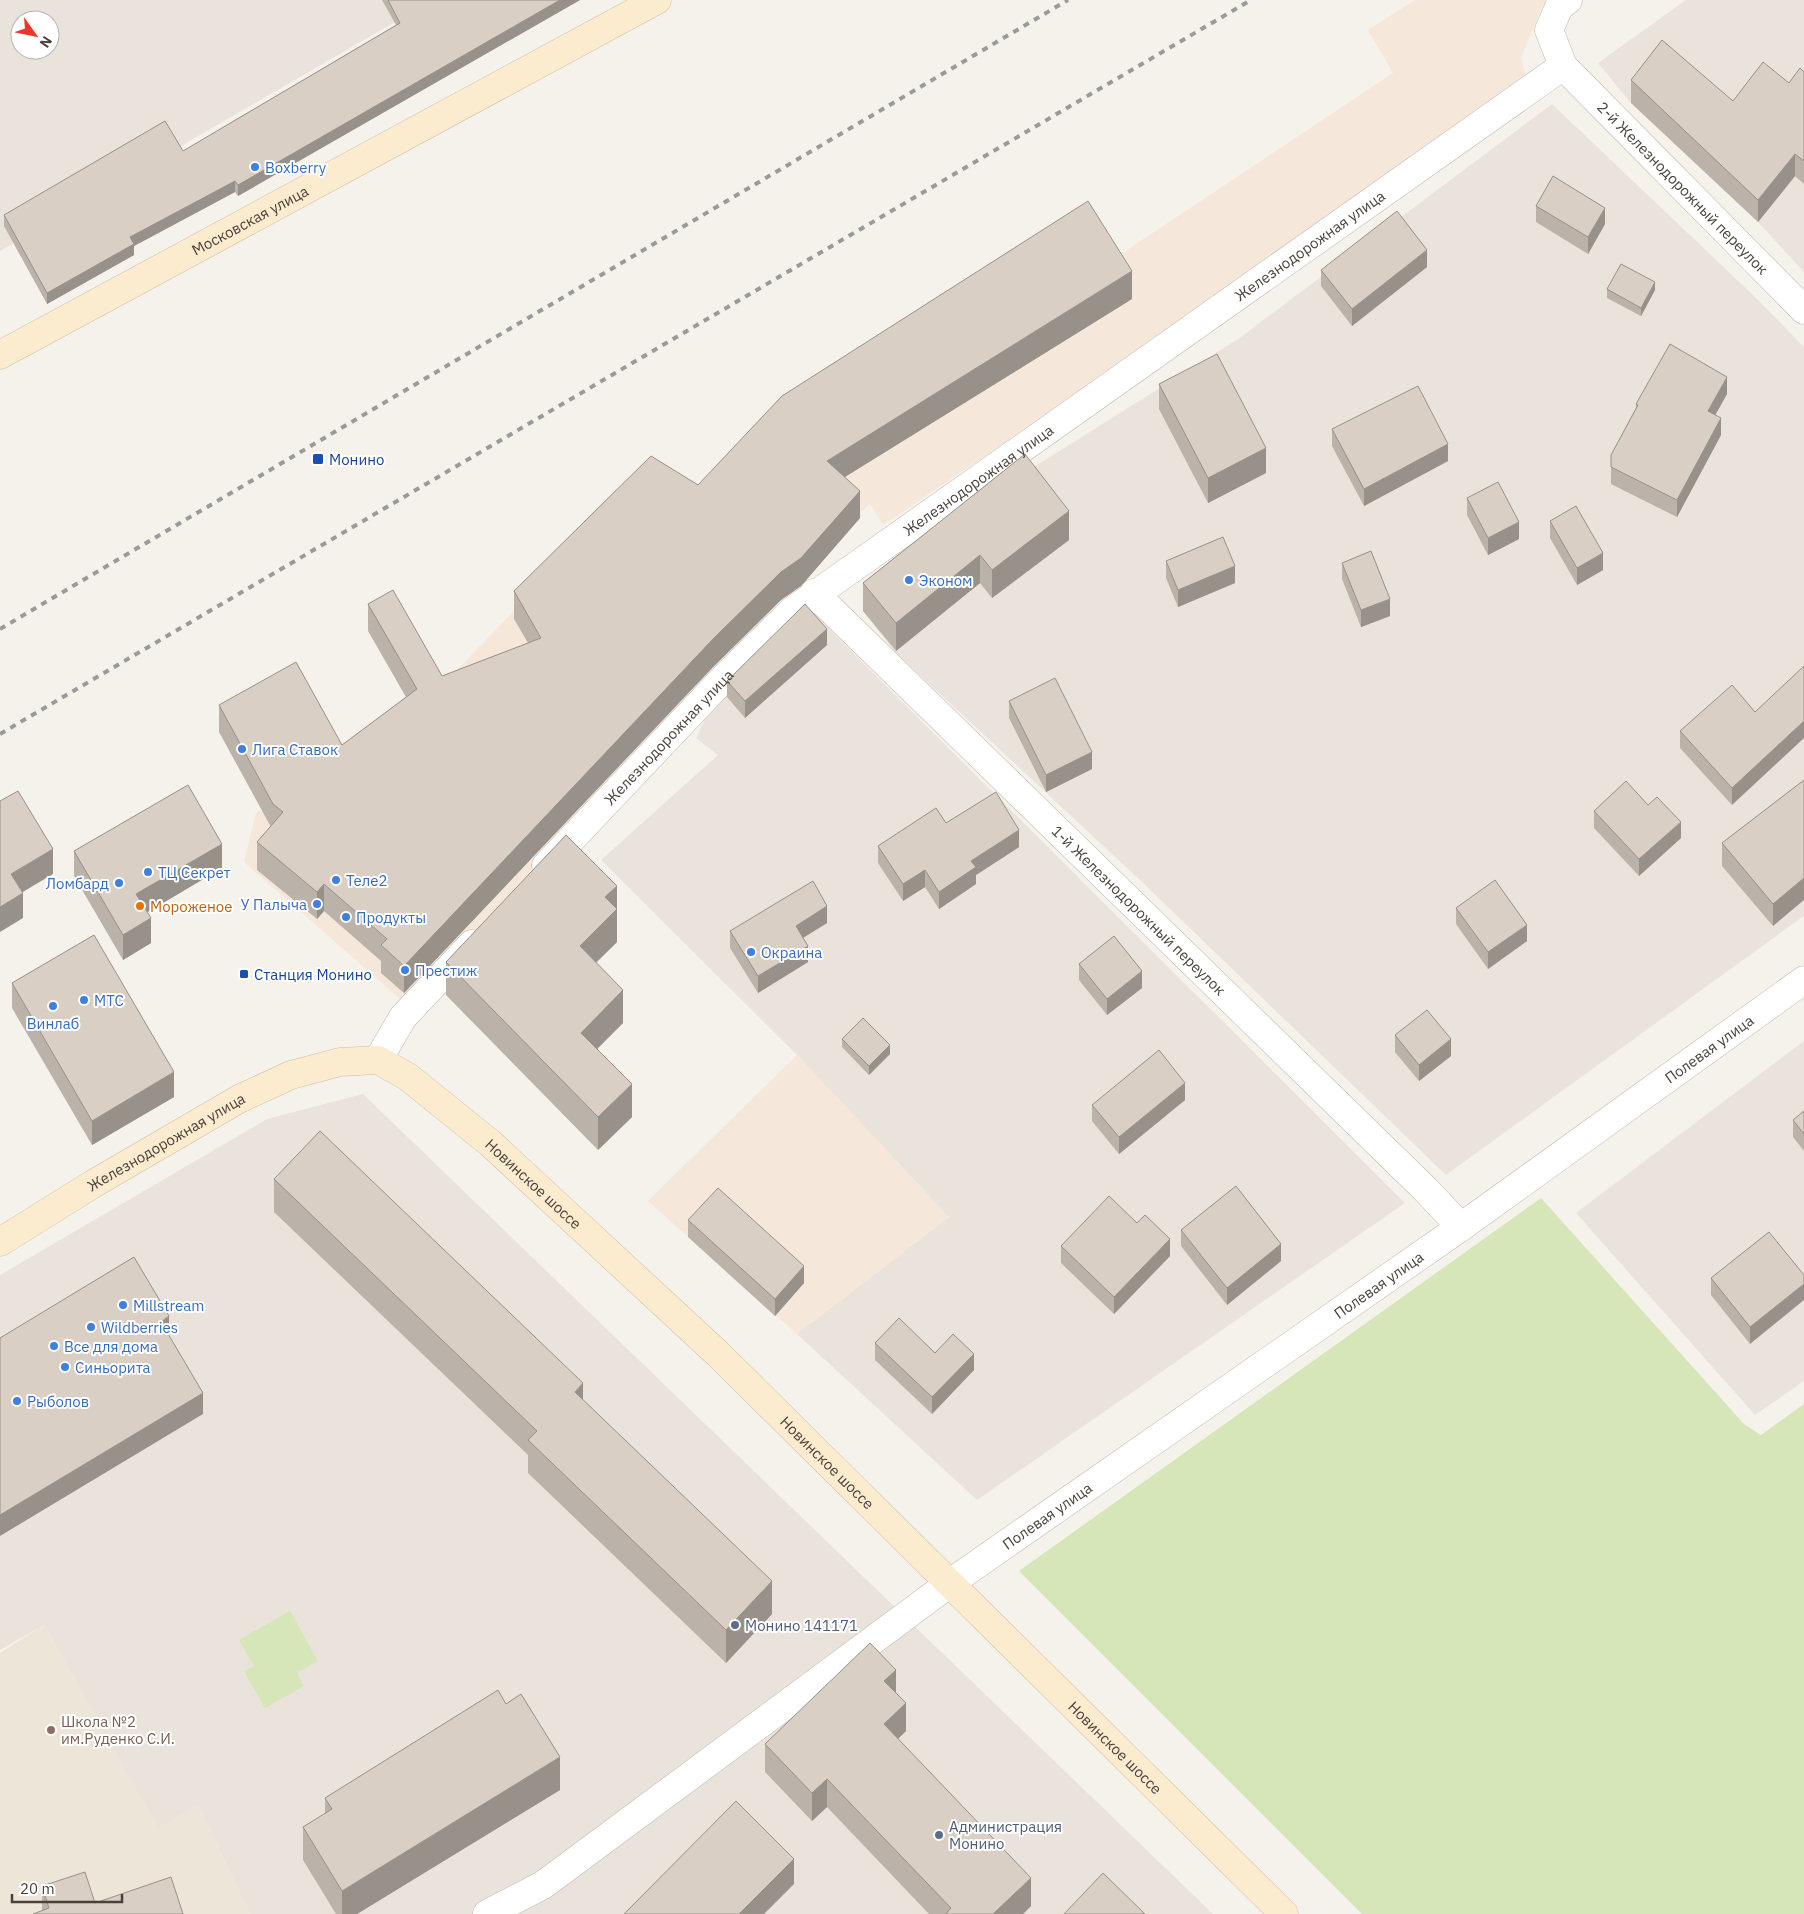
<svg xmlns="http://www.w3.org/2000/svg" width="1804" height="1914" viewBox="0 0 1804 1914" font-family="'IBM Plex Sans',sans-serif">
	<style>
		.residential { fill: #e9e3db; fill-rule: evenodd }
		.commercial { fill: #f5e7da }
		.education { fill: #ede5d8 }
		.green { fill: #d6e6b9 }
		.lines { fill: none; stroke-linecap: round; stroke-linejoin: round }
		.street-casing { stroke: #c0b8af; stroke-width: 29 }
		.secondary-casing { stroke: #d1bf9f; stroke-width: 29 }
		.street { stroke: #fff; stroke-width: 28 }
		.secondary { stroke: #fbecd0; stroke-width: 28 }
		.rail { stroke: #9a9a9a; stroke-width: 4; stroke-dasharray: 6 6; stroke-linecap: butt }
		.wall { fill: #bbb2a9 }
		.shaded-wall { fill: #98918a }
		.building { fill: #d9cfc5; stroke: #98918a }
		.shop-dot { fill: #3f7fe0; stroke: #fff; stroke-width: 2 }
		.transit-dot { fill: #1a4fb4; stroke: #fff; stroke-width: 2 }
		.food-dot { fill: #e8710a; stroke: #fff; stroke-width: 2 }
		.service-dot { fill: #5c6f8a; stroke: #fff; stroke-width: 2 }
		.education-dot { fill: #8d6e63; stroke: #fff; stroke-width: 2 }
		.labels { text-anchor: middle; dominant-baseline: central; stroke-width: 4; stroke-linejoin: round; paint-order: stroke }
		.shop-label { font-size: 15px; fill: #366cbe; stroke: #fff; text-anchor: start }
		.street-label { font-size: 15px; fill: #4a423a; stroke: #fff }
		.transit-label { font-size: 15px; fill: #164399; stroke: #fff; text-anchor: start }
		.food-label { font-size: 15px; fill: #c56008; stroke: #fff; text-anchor: start }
		.service-label { font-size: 15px; fill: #4e5e75; stroke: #fff; text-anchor: start }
		.education-label { font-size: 15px; fill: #785e54; stroke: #fff; text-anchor: start }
	</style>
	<rect width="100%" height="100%" fill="#f5f2ec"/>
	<!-- residential -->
	<g class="residential">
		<path d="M0 0H433L0 251ZM20 20H50V50H20Z"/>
		<polygon points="1686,0 1804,0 1804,272 1758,222 1631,103 1598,63"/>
		<polygon points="1552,104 1755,297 1804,347 1804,916 1446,1175 1141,881 895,652 863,611 1029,470 1238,339"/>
		<polygon points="818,618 1405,1203 977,1500 797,1334 949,1217 797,1055 601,860 718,755 696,738 704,721 726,696"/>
		<polygon points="1804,1041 1804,1381 1755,1415 1576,1213"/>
		<polygon points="363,1094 1213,1914 250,1914 198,1806 158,1828 44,1625 0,1650 0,1275 267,1119"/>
	</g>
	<!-- commercial -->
	<g class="commercial">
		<polygon points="1415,0 1551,0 1542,7 1521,58 1529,88 883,525 870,503 407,1005 244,862 256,813 356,750 426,702 649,471 697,502 1121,254 1393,73 1368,30"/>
		<polygon points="797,1055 949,1217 797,1334 648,1201"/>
	</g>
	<!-- education -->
	<polygon class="education" points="44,1625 158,1827 198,1806 250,1914 0,1914 0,1653"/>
	<!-- green -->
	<g class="green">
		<polygon points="1541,1198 1744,1424 1761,1435 1804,1404 1804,1914 1362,1914 1019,1571"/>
		<polygon points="290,1611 318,1661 297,1673 304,1686 265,1708 244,1671 254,1666 239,1640"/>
	</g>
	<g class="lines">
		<!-- street casing -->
		<g class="street-casing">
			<g id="street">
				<path id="s1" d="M1568 0 1559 7 1549 30 1563 66 1804 310"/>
				<path id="s2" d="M814 593 1425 1189 1461 1227"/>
				<path id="s3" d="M546 866 724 678 792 611 1563 66"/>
				<polyline points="378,1060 403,1017 472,944"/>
				<path id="s4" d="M487 1914 543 1885 950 1583 1461 1227 1804 980"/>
			</g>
		</g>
		<!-- secondary casing -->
		<g class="secondary-casing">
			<g id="secondary">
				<path id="s5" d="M0 355 657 0"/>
				<path id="s6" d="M0 1242 93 1184 239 1099 291 1075 340 1062 378 1060 408 1077 490 1143 718 1354 1284 1914"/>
			</g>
		</g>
		<!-- street -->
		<use href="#street" class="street"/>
		<!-- secondary -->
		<use href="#secondary" class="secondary"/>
		<!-- rail -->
		<g class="rail">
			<polyline points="0,629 1068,0"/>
			<polyline points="0,734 1251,0"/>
		</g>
	</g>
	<!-- wall -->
	<g class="wall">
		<polygon points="382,0 580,0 238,196 235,192 134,246 134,255 47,304 4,226 4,215 183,151 396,25"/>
		<polygon points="1804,72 1804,184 1795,176 1758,222 1631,103 1631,80 1733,101 1789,83"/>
		<polygon points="1536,206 1605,224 1588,254 1536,222"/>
		<polygon points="1427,267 1352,326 1321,286 1321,270"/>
		<polygon points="1607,289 1655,290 1641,316 1607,298"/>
		<polygon points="1132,299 845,477 860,518 801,586 781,600 713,667 404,993 381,973 381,961 324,911 317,919 257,870 257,842 271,827 219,732 219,705 342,745 406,697 368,631 368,604 442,676 528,643 514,619 514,591 698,485"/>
		<polygon points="1159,384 1266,473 1208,503 1159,409"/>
		<polygon points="1727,394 1715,415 1721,435 1677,517 1611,484 1611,455 1636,408 1636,404"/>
		<polygon points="1332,429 1448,461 1364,506 1332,446"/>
		<polygon points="1025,454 1069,540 992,598 980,583 896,651 863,611 863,583"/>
		<polygon points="1467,498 1519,539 1488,555 1467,515"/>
		<polygon points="1550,521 1603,570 1577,585 1550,538"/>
		<polygon points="1166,561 1235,583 1178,607 1166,578"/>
		<polygon points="1342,563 1390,616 1361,627 1342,579"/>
		<polygon points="827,645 745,718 727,697 727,681"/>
		<polygon points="1009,701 1092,769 1046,792 1009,718"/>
		<polygon points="1755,712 1732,805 1680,748 1680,731"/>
		<polygon points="1804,780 1773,926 1722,866 1722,843"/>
		<polygon points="1648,805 1681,838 1639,876 1594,828 1594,811"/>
		<polygon points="946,823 1019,847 976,875 976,884 939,909 925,887 903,901 878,863 878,846"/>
		<polygon points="74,851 222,868 147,912 151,943 123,960 74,876"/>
		<polygon points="617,886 617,942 596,963 623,1023 597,1049 632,1117 598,1150 446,995 446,962"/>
		<polygon points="1456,908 1527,941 1488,969 1456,924"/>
		<polygon points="827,923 803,938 808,962 758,993 730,948 730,931"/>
		<polygon points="1079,964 1142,988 1107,1015 1079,980"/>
		<polygon points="12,983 174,1097 92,1145 12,1008"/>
		<polygon points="1395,1035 1451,1056 1419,1081 1395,1052"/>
		<polygon points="842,1039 890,1054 869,1075 842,1047"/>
		<polygon points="1185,1100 1119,1154 1092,1121 1092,1105"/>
		<polygon points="1804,1111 1804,1151 1793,1137 1793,1120"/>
		<polygon points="274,1179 583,1400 772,1614 726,1663 528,1473 528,1455 274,1212"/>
		<polygon points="688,1220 804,1283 775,1316 688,1237"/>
		<polygon points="1181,1230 1281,1261 1227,1305 1181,1246"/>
		<polygon points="1769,1232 1750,1344 1711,1295 1711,1278"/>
		<polygon points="1061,1246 1170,1256 1114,1314 1061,1263"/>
		<polygon points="875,1343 935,1353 974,1370 932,1414 875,1360"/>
		<polygon points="896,1692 906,1731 898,1739 1031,1906 1023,1914 929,1914 827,1807 812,1821 765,1772 765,1744"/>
		<polygon points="506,1704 560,1790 357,1914 336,1914 303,1860 303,1827 325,1814 325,1798"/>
		<polygon points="42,1886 95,1903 42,1911"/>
	</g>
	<!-- shaded-wall -->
	<g class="shaded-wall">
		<polygon points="560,0 580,0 238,196 238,185"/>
		<polygon points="1795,154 1795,176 1758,222 1758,200"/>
		<polygon points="235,181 235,192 134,246 134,255 47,304 47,293 130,237"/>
		<polygon points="1605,208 1605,224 1588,254 1588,237"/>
		<polygon points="1427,250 1427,267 1352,326 1352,309"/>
		<polygon points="1132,271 1132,299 827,488 827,461"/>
		<polygon points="1655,282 1655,290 1641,316 1641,308"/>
		<polygon points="1727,377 1727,394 1708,428 1708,411"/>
		<polygon points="1721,418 1721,435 1677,517 1677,500"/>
		<polygon points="1448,444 1448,461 1364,506 1364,489"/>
		<polygon points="1266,448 1266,473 1208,503 1208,478"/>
		<polygon points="860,491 860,518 801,586 781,600 713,667 404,993 404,966 713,639"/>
		<polygon points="1069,511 1069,540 992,598 992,570"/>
		<polygon points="1519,522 1519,539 1488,555 1488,538"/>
		<polygon points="1603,553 1603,570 1577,585 1577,568"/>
		<polygon points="980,555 980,583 896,651 896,623"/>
		<polygon points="1235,566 1235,583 1178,607 1178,590"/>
		<polygon points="1390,599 1390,616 1361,627 1361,610"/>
		<polygon points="827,629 827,645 745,718 745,701"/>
		<polygon points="1804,721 1804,738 1732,805 1732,788"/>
		<polygon points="1092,752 1092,769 1046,792 1046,775"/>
		<polygon points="1681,822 1681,838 1639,876 1639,859"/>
		<polygon points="1019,830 1019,847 976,875 976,884 939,909 939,892 971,861"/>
		<polygon points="222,844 222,868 136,919 136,894"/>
		<polygon points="53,849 53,874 11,899 11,874"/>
		<polygon points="925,870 925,887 903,901 903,884"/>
		<polygon points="1804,878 1804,900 1773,926 1773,904"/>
		<polygon points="324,884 324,911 317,919 317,892"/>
		<polygon points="617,886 617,942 580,978 580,946 605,897"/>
		<polygon points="23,893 23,918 0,932 0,907"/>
		<polygon points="827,906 827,923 796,942 796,926"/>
		<polygon points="151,918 151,943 123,960 123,935"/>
		<polygon points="1527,925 1527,941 1488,969 1488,952"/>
		<polygon points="808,946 808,962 758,993 758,976"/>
		<polygon points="1142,971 1142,988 1107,1015 1107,999"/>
		<polygon points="623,990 623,1023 581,1065 581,1033"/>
		<polygon points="1451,1039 1451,1056 1419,1081 1419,1065"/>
		<polygon points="890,1045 890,1054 869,1075 869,1066"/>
		<polygon points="174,1072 174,1097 92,1145 92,1121"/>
		<polygon points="1185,1083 1185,1100 1119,1154 1119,1137"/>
		<polygon points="632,1084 632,1117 598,1150 598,1117"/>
		<polygon points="1170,1239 1170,1256 1114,1314 1114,1297"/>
		<polygon points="1281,1244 1281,1261 1227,1305 1227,1288"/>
		<polygon points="804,1266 804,1283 775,1316 775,1299"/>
		<polygon points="1804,1284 1804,1300 1750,1344 1750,1327"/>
		<polygon points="169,1316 169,1337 161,1322"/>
		<polygon points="974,1354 974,1370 932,1414 932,1397"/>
		<polygon points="583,1383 583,1416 575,1392"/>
		<polygon points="203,1393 203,1414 0,1536 0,1515"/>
		<polygon points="772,1581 772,1614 726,1663 726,1630"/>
		<polygon points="896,1670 896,1698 884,1681"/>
		<polygon points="906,1703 906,1731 884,1752 884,1724"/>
		<polygon points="560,1757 560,1790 357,1914 342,1914 342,1891"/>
		<polygon points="827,1779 827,1807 812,1821 812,1793"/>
		<polygon points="794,1859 794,1884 764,1914 739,1914"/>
		<polygon points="1031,1878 1031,1906 1023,1914 993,1914"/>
	</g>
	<!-- building -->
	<g class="building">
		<polygon points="388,0 560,0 238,185 235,181 130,237 134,244 47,293 4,215 165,121 183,151 400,23"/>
		<polygon points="1662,40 1733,101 1763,62 1789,83 1800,68 1804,72 1804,161 1795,154 1758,200 1631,80"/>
		<polygon points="1553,176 1605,208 1588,237 1536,206"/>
		<polygon points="1088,201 1132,271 827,461 860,491 801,558 781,572 713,639 404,966 381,945 387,939 324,884 317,892 257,842 283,812 273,804 219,705 296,662 342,745 417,689 368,604 393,590 442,676 541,638 514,591 651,456 698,485 782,396"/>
		<polygon points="1397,211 1427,250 1352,309 1321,270"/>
		<polygon points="1621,264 1655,282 1641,308 1607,289"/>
		<polygon points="1670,344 1727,377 1708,411 1721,418 1677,500 1611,467 1611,455 1638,405 1636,404"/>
		<polygon points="1217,354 1266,448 1208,478 1159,384"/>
		<polygon points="1418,386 1448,444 1364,489 1332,429"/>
		<polygon points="1025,454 1069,511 992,570 980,555 896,623 863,583"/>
		<polygon points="1498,482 1519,522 1488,538 1467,498"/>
		<polygon points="1576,506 1603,553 1577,568 1550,521"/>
		<polygon points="1223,537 1235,566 1178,590 1166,561"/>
		<polygon points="1371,551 1390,599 1361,610 1342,563"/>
		<polygon points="805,604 827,629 745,701 727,681"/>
		<polygon points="1804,666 1804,721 1732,788 1680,731 1732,685 1755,712"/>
		<polygon points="1055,678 1092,752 1046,775 1009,701"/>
		<polygon points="1804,780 1804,878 1773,904 1722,843"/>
		<polygon points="1626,781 1648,805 1657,797 1681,822 1639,859 1594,811"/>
		<polygon points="188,785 222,844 136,894 151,918 123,935 74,851"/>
		<polygon points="18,791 53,849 11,874 23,893 0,907 0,801"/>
		<polygon points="996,792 1019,830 971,861 976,867 939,892 925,870 903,884 878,846 936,808 946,823"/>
		<polygon points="566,835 617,886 605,897 617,909 580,946 623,990 581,1033 632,1084 598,1117 446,962"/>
		<polygon points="1495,880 1527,925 1488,952 1456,908"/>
		<polygon points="813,881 827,906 796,926 808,946 758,976 730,931"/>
		<polygon points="94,935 174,1072 92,1121 12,983"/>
		<polygon points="1114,936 1142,971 1107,999 1079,964"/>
		<polygon points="1427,1010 1451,1039 1419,1065 1395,1035"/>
		<polygon points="863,1018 890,1045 869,1066 842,1039"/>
		<polygon points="1159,1050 1185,1083 1119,1137 1092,1105"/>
		<polygon points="1804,1111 1804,1134 1793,1120"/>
		<polygon points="320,1131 583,1383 575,1392 772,1581 726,1630 528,1440 537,1431 274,1179"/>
		<polygon points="1236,1186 1281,1244 1227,1288 1181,1230"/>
		<polygon points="718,1188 804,1266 775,1299 688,1220"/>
		<polygon points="1109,1196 1137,1223 1145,1215 1170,1239 1114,1297 1061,1246"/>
		<polygon points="1769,1232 1804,1275 1804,1284 1750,1327 1711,1278"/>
		<polygon points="134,1257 169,1316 161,1322 203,1393 0,1515 0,1338"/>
		<polygon points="899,1318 935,1353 953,1334 974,1354 932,1397 875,1343"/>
		<polygon points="870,1643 896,1670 884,1681 906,1703 884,1724 1031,1878 993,1914 946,1914 951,1908 827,1779 812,1793 765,1744"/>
		<polygon points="498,1690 506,1704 521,1694 560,1757 342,1891 303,1827 332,1809 325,1798"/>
		<polygon points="736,1801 794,1859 739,1914 624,1914"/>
		<polygon points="85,1872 95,1903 171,1877 183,1914 33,1914 49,1908 42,1886"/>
		<polygon points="1103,1873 1145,1914 1064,1914"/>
	</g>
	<!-- markers -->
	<g class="shop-dot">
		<circle cx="255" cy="167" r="5"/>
		<circle cx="909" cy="580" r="5"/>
		<circle cx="242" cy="749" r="5"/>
		<circle cx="148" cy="872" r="5"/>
		<circle cx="336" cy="880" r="5"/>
		<circle cx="119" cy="883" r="5"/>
		<circle cx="317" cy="904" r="5"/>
		<circle cx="346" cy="917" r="5"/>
		<circle cx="751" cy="952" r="5"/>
		<circle cx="405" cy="970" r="5"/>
		<circle cx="84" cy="1000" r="5"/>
		<circle cx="53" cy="1006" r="5"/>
		<circle cx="123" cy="1305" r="5"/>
		<circle cx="91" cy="1327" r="5"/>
		<circle cx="54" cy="1346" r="5"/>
		<circle cx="65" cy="1367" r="5"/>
		<circle cx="17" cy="1401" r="5"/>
	</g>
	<g class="transit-dot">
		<rect x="312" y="453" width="12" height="12" rx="2.5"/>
		<rect x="239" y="969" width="10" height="10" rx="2.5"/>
	</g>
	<circle class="food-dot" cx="140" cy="906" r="5"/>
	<g class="service-dot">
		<circle cx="735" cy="1625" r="5"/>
		<circle cx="939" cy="1835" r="5"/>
	</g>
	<circle class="education-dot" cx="51" cy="1730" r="5"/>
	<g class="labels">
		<!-- shop labels -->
		<g class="shop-label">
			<text x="265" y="167">Boxberry</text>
			<text x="919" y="580">Эконом</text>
			<text x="252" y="749">Лига Ставок</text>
			<text x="158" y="872">ТЦ Секрет</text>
			<text x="346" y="880">Теле2</text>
			<text x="109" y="883" text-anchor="end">Ломбард</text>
			<text x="307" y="904" text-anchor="end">У Палыча</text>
			<text x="356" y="917">Продукты</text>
			<text x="761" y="952">Окраина</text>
			<text x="415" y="970">Престиж</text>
			<text x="94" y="1000">МТС</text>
			<text x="53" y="1023" text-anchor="middle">Винлаб</text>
			<text x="133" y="1305">Millstream</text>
			<text x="101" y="1327">Wildberries</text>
			<text x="64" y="1346">Все для дома</text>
			<text x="75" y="1367">Синьорита</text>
			<text x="27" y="1401">Рыболов</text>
		</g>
		<!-- street labels -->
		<g class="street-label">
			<text stroke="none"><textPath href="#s1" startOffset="246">2-й Железнодорожный переулок</textPath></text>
			<text stroke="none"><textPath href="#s5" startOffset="284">Московская улица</textPath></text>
			<text stroke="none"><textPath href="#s3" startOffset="988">Железнодорожная улица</textPath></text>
			<text stroke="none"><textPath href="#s3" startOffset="582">Железнодорожная улица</textPath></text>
			<text stroke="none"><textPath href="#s3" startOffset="178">Железнодорожная улица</textPath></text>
			<text stroke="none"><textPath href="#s2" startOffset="454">1-й Железнодорожный переулок</textPath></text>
			<text stroke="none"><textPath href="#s4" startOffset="1498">Полевая улица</textPath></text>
			<text stroke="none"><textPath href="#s6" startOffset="194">Железнодорожная улица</textPath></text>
			<text stroke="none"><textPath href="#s6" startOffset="624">Новинское шоссе</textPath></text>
			<text stroke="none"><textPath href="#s4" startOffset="1092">Полевая улица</textPath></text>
			<text stroke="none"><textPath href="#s6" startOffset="1029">Новинское шоссе</textPath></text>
			<text stroke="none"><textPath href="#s4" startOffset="688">Полевая улица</textPath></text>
			<text stroke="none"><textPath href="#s6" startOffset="1434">Новинское шоссе</textPath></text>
		</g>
		<!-- transit labels -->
		<g class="transit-label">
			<text x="329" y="459">Монино</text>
			<text x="254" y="974">Станция Монино</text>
		</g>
		<!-- food labels -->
		<g class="food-label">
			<text x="150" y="906">Мороженое</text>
		</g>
		<!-- service labels -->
		<g class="service-label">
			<text x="745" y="1625">Монино 141171</text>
			<text x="949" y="1826">Администрация<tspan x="949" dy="17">Монино</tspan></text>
		</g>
		<!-- education labels -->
		<g class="education-label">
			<text x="61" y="1721">Школа №2<tspan x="61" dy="17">им.Руденко С.И.</tspan></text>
		</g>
	</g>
	<!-- north arrow -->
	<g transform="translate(35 35) rotate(123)"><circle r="24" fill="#ffffff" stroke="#b7b3b0"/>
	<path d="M0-4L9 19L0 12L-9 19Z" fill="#ec352d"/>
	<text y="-8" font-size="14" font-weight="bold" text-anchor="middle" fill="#4a423a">N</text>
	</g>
	<!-- scale -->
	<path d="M12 1894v8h110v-8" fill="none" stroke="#4a423a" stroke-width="2.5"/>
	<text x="20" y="1894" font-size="15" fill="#4a423a" stroke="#ffffff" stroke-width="4" paint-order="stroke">20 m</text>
</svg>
